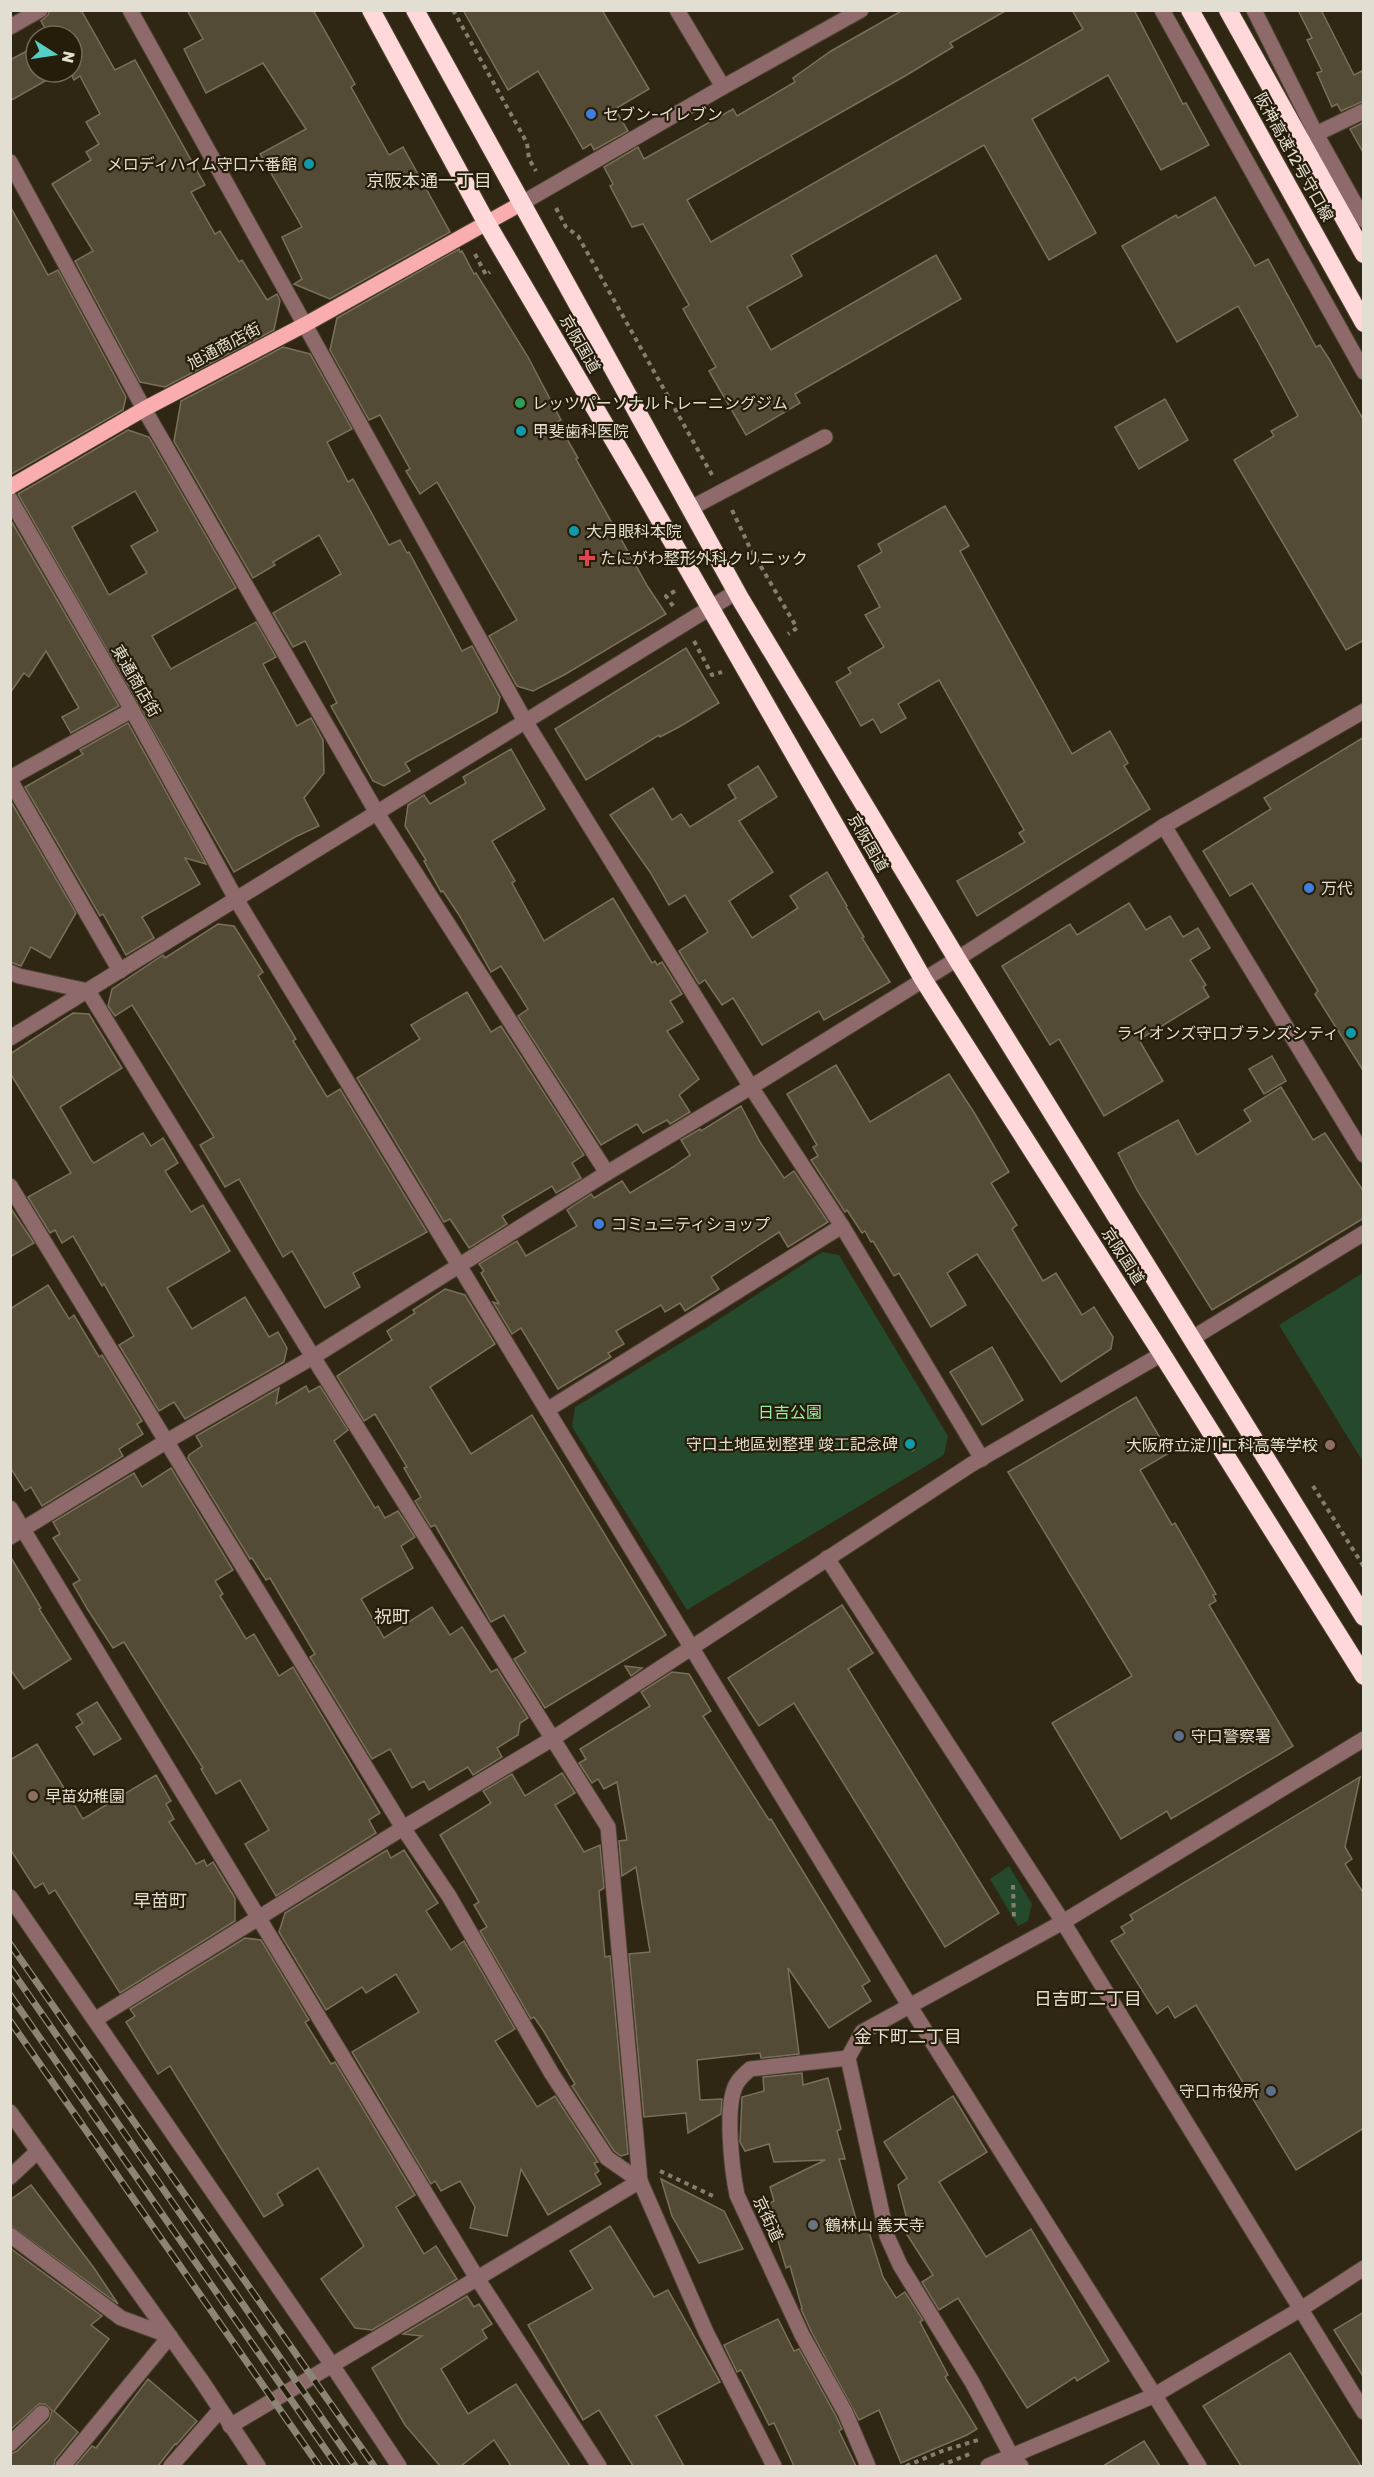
<svg xmlns="http://www.w3.org/2000/svg" width="1374" height="2477" viewBox="0 0 1374 2477" font-family="Rubik,'Noto Sans JP',sans-serif">
	<style>
		.green { fill: #24492c }
		.building { fill: #544b36; stroke: #7a705a; stroke-width: 1.5; fill-rule: evenodd }
		.lines { fill: none; stroke-linecap: round; stroke-linejoin: round }
		.minor-casing { stroke: #4c4332; stroke-width: 17 }
		.major-casing { stroke: #4c4332; stroke-width: 17 }
		.highway-casing { stroke: #4c4332; stroke-width: 20 }
		.path { stroke: #857e6f; stroke-width: 4; stroke-dasharray: 4.5 4.5; stroke-linecap: butt }
		.minor { stroke: #8f6a6b; stroke-width: 15 }
		.major { stroke: #f9adae; stroke-width: 15 }
		.highway { stroke: #ffd9d9; stroke-width: 18 }
		.rail-casing { stroke: #8c8576; stroke-width: 7 }
		.rail { stroke: #251c09; stroke-width: 4.5; stroke-dasharray: 14; stroke-linecap: butt }
		.shop-dot { fill: #3f7fe0; stroke: #251c09; stroke-width: 2 }
		.culture-dot { fill: #0f9aa8; stroke: #251c09; stroke-width: 2 }
		.leisure-dot { fill: #2e9e5b; stroke: #251c09; stroke-width: 2 }
		.health-dot { fill: #e0444e; stroke: #251c09; stroke-width: 2 }
		.education-dot { fill: #8d6e63; stroke: #251c09; stroke-width: 2 }
		.service-dot { fill: #5c6f8a; stroke: #251c09; stroke-width: 2 }
		.worship-dot { fill: #6b7280; stroke: #251c09; stroke-width: 2 }
		.labels { text-anchor: middle; dominant-baseline: central; stroke-width: 4.5; stroke-linejoin: round; paint-order: stroke }
		.poi-label { font-size: 16px; fill: #e3ded2; stroke: #251c09; text-anchor: start }
		.street-label { font-size: 16px; fill: #e3ded2; stroke: #251c09 }
		.park-label { font-size: 16px; fill: #92f0a5; stroke: #251c09 }
		.neighbourhood-label { font-size: 18px; fill: #e3ded2; stroke: #251c09 }
	</style>
	<rect width="100%" height="100%" fill="#2f2613"/>
	<!-- green -->
	<g class="green">
		<polygon points="822,1252 839,1255 948,1436 944,1455 687,1610 572,1427 575,1407 704,1329"/>
		<polygon points="1363,1273 1363,1462 1279,1325"/>
		<polygon points="1009,1866 1032,1904 1028,1921 1018,1926 990,1879"/>
	</g>
	<!-- building -->
	<g class="building">
		<polygon points="50,10 81,10 115,70 135,60 205,185 191,192 215,234 220,231 239,262 242,260 267,300 277,294 280,301 274,330 165,387 140,382 75,261 93,251 52,184 91,160 86,152 99,144 86,122 100,114 80,76 74,80 70,72 72,72 72,36 49,36 41,21 48,15"/>
		<polygon points="187,10 313,10 355,84 351,87 389,155 403,147 450,232 330,299 294,284 302,279 282,237 302,227 260,154 306,129 263,63 206,93 184,49 203,39"/>
		<polygon points="463,10 602,10 649,89 615,109 628,131 594,150 591,144 583,149 538,71 508,90"/>
		<polygon points="903,10 1007,10 950,43 953,47 905,76 687,200 711,242 1083,29 1072,10 1134,10 1183,104 1186,103 1209,145 1161,170 1108,75 1032,119 1096,233 1049,260 984,145 791,255 802,276 747,307 771,350 936,255 961,299 795,394 800,403 746,435 709,371 716,367 683,309 689,305 643,224 632,227 610,186 613,184 604,167 638,147 644,159 733,109 737,116 795,82 793,78 831,51"/>
		<polygon points="1298,10 1321,10 1354,75 1364,70 1364,101 1341,111 1337,104 1332,107 1317,73 1322,71 1307,40 1312,38"/>
		<polygon points="36,46 36,72 61,72 10,101 10,60"/>
		<polygon points="1364,122 1364,154 1350,129"/>
		<polygon points="1215,197 1255,266 1268,259 1316,347 1320,345 1329,359 1364,421 1364,640 1346,650 1234,460 1274,436 1271,431 1298,416 1273,369 1238,306 1177,342 1122,246 1176,215 1178,218"/>
		<polygon points="10,206 48,275 58,270 126,397 123,410 10,475"/>
		<polygon points="459,249 460,252 462,251 474,274 476,273 528,357 561,420 557,422 578,458 576,459 648,587 666,614 564,675 533,691 517,686 489,636 517,620 437,482 420,494 406,471 410,469 380,415 369,420 330,350 337,318"/>
		<polygon points="283,347 310,354 352,429 327,442 348,482 353,479 389,545 400,540 407,553 409,552 462,651 472,646 500,697 497,712 405,763 410,771 384,786 373,781 331,706 337,703 305,641 293,647 273,613 341,574 319,535 273,562 275,565 253,578 174,441 181,401"/>
		<polygon points="1165,399 1188,440 1139,469 1115,427"/>
		<path d="M128 430 149 437 236 588 152 636 171 669 256 622 276 657 263 664 297 726 311 718 323 740 324 773 304 798 319 826 295 837 234 872 18 494ZM135 491 158 531 131 546 147 573 109 595 72 527Z"/>
		<polygon points="945,506 969,546 960,551 1072,754 1110,731 1128,763 1124,766 1150,809 977,916 957,881 1025,842 1019,833 1024,830 939,680 898,704 906,718 881,733 873,719 861,726 836,682 851,673 848,668 884,647 865,615 880,607 858,566 882,552 878,544"/>
		<polygon points="10,519 119,706 71,733 62,717 79,708 46,651 29,677 24,673 10,693"/>
		<polygon points="686,648 719,703 679,727 660,737 659,735 586,780 555,729"/>
		<polygon points="128,723 206,864 185,858 200,884 142,917 154,938 126,955 103,914 100,916 25,787 83,754 80,750"/>
		<polygon points="1364,737 1364,1072 1315,994 1318,991 1252,883 1230,896 1203,851 1271,809 1264,798"/>
		<polygon points="511,749 545,809 492,841 515,881 512,883 544,941 613,898 652,963 655,961 657,965 662,962 682,994 670,1001 683,1022 667,1031 699,1079 679,1095 690,1112 670,1124 667,1120 643,1133 637,1124 601,1145 518,1016 528,1009 501,966 491,972 459,915 443,891 441,892 424,861 426,860 405,826 408,805 424,795 430,804 466,783 463,777"/>
		<polygon points="758,766 777,797 739,821 773,872 729,901 752,938 798,908 790,896 827,872 847,906 846,907 864,937 862,938 890,982 824,1020 819,1011 762,1045 733,998 722,1005 705,980 699,984 679,951 708,932 685,895 669,905 650,872 610,815 653,788 672,820 681,814 690,827 736,798 728,785"/>
		<polygon points="10,800 76,913 50,958 31,947 21,966 10,962"/>
		<polygon points="1129,903 1146,930 1170,916 1183,937 1198,928 1210,948 1190,960 1206,985 1203,987 1209,997 1139,1040 1163,1081 1104,1116 1059,1039 1050,1045 1002,966 1070,924 1077,935"/>
		<polygon points="218,924 234,926 263,972 258,976 296,1039 293,1041 327,1097 340,1089 427,1232 353,1273 360,1287 325,1308 292,1251 283,1257 239,1179 225,1187 200,1145 214,1137 132,1005 115,1016 108,1006 112,989 163,955 165,958"/>
		<polygon points="467,992 491,1032 501,1026 584,1155 572,1163 581,1178 556,1193 552,1186 502,1216 507,1224 469,1248 450,1219 444,1222 357,1078 420,1039 411,1025"/>
		<polygon points="73,1013 89,1014 122,1068 60,1107 91,1160 94,1163 143,1133 151,1146 163,1138 178,1163 165,1171 191,1212 203,1205 230,1251 167,1288 192,1329 245,1297 269,1337 278,1332 287,1348 284,1362 185,1419 174,1402 159,1411 119,1345 134,1336 104,1284 102,1286 73,1236 62,1243 55,1230 50,1233 28,1197 71,1173 10,1073 10,1054"/>
		<polygon points="1272,1056 1286,1081 1264,1094 1249,1069"/>
		<polygon points="836,1065 870,1122 949,1074 975,1114 1009,1172 991,1183 1017,1225 1012,1229 1043,1281 1056,1273 1082,1315 1094,1307 1113,1337 1111,1349 1061,1382 977,1254 947,1273 966,1305 931,1327 899,1273 894,1276 873,1241 871,1242 865,1231 862,1233 847,1210 845,1212 811,1160 818,1156 813,1147 817,1145 787,1094"/>
		<polygon points="1281,1087 1313,1140 1325,1133 1364,1192 1364,1218 1212,1310 1137,1190 1118,1153 1178,1120 1197,1155 1251,1121 1244,1110"/>
		<polygon points="741,1106 760,1142 784,1178 794,1171 828,1222 788,1247 779,1232 711,1277 719,1289 685,1311 680,1303 665,1312 661,1305 616,1331 624,1344 608,1353 611,1357 558,1389 521,1328 512,1334 493,1302 499,1304 481,1273 484,1271 479,1264 517,1241 526,1256 577,1226 567,1210 591,1194 594,1198 622,1181 630,1193 673,1167 690,1155 681,1140 700,1129 701,1131"/>
		<polygon points="10,1207 34,1243 10,1257"/>
		<polygon points="48,1285 69,1319 74,1315 99,1357 102,1355 142,1421 137,1424 143,1434 119,1449 123,1456 42,1506 31,1487 25,1491 10,1467 10,1309"/>
		<polygon points="445,1289 465,1295 495,1344 430,1387 471,1454 532,1415 666,1635 545,1708 514,1659 526,1652 504,1615 491,1622 435,1525 431,1527 415,1501 421,1497 404,1468 407,1467 375,1414 364,1421 337,1376 392,1340 387,1331 415,1313 413,1310"/>
		<polygon points="992,1347 1023,1400 982,1425 950,1372"/>
		<polygon points="306,1386 309,1392 320,1386 348,1430 334,1441 375,1508 378,1506 385,1518 398,1511 415,1537 401,1546 413,1568 361,1599 384,1638 432,1607 450,1635 462,1627 491,1672 497,1669 528,1718 520,1723 518,1735 497,1748 502,1757 473,1775 468,1767 429,1790 424,1781 412,1788 390,1749 372,1759 310,1657 315,1654 270,1578 266,1580 252,1558 250,1559 188,1458 189,1455 202,1446 196,1436 279,1388 276,1404"/>
		<polygon points="1136,1397 1169,1453 1140,1470 1172,1525 1175,1523 1216,1594 1213,1595 1216,1601 1209,1605 1293,1746 1171,1819 1167,1811 1121,1839 1052,1723 1132,1676 1008,1472"/>
		<polygon points="171,1468 233,1570 215,1581 223,1594 220,1596 246,1639 254,1634 279,1676 293,1667 380,1813 369,1820 376,1833 276,1896 245,1844 269,1830 240,1780 216,1794 201,1769 203,1768 124,1642 113,1648 88,1610 73,1584 80,1580 53,1538 60,1534 53,1522 134,1473 142,1487"/>
		<polygon points="10,1556 41,1608 39,1609 71,1659 24,1689 10,1669"/>
		<polygon points="842,1605 873,1653 848,1669 999,1913 945,1947 794,1703 759,1726 728,1678"/>
		<polygon points="625,1666 642,1668 631,1676"/>
		<polygon points="672,1672 689,1674 711,1711 703,1716 769,1820 771,1819 870,1981 862,1986 871,2001 829,2028 788,1968 799,2054 761,2058 760,2053 697,2060 700,2100 722,2099 721,2114 688,2133 686,2113 644,2117 629,1954 650,1952 636,1867 622,1876 619,1841 627,1840 617,1782 604,1789 598,1779 592,1783 579,1763 586,1759 580,1749 650,1706 641,1692"/>
		<polygon points="97,1702 121,1739 94,1755 76,1727 83,1723 77,1714"/>
		<polygon points="37,1744 83,1819 156,1775 171,1801 166,1804 174,1819 169,1822 196,1864 204,1860 207,1866 213,1862 235,1898 235,1921 120,1993 55,1890 49,1894 43,1883 35,1888 10,1849 10,1760"/>
		<polygon points="562,1773 575,1793 555,1805 584,1852 600,1845 604,1888 599,1891 601,1914 605,1957 610,1956 628,2154 621,2156 614,2151 572,2086 575,2084 543,2030 534,2017 531,2019 480,1931 487,1927 474,1905 479,1902 440,1835 491,1803 483,1791 512,1774 525,1796"/>
		<polygon points="1360,1777 1345,1847 1352,1859 1345,1864 1364,1894 1364,2128 1296,2170 1196,2005 1175,2018 1168,2006 1157,2014 1111,1941 1125,1933 1121,1927 1133,1920 1130,1915"/>
		<polygon points="387,1850 391,1858 404,1850 438,1903 426,1911 451,1950 464,1941 515,2029 495,2041 537,2107 555,2096 598,2162 594,2163 599,2171 595,2174 601,2184 548,2215 521,2169 507,2236 470,2228 475,2207 460,2181 441,2191 435,2181 431,2184 352,2052 419,2012 396,1974 366,1993 362,1987 326,2010 279,1932 285,1913"/>
		<polygon points="245,1938 261,1940 309,2020 305,2022 331,2064 335,2062 415,2195 396,2207 424,2254 436,2246 457,2279 372,2330 355,2328 321,2279 364,2246 318,2168 277,2194 283,2205 264,2217 170,2066 158,2074 126,2022 135,2016 130,2009"/>
		<polygon points="802,2073 803,2085 828,2078 841,2129 837,2131 845,2159 839,2159 858,2226 867,2226 883,2277 896,2298 905,2292 923,2320 920,2322 948,2375 945,2377 977,2429 967,2435 901,2463 879,2410 859,2420 811,2331 801,2309 802,2308 790,2266 786,2268 767,2204 774,2201 770,2187 825,2160 774,2162 769,2144 745,2151 740,2142 742,2097 764,2091 763,2077"/>
		<polygon points="953,2096 987,2152 939,2182 986,2257 1031,2229 1109,2361 1077,2381 1075,2377 1027,2408 958,2298 939,2310 922,2282 933,2275 904,2230 909,2227 898,2185 907,2178 884,2142"/>
		<polygon points="661,2179 724,2211 743,2249 699,2263 672,2216"/>
		<polygon points="31,2185 94,2268 118,2304 10,2225 10,2200"/>
		<polygon points="610,2226 654,2297 668,2290 720,2382 656,2416 684,2466 633,2466 599,2410 583,2420 528,2325 593,2289 570,2251"/>
		<polygon points="10,2248 102,2316 91,2325 109,2339 54,2411 78,2432 55,2460 54,2466 10,2466 10,2454 17,2451 49,2420 52,2411 45,2404 39,2404 10,2430"/>
		<polygon points="467,2296 474,2307 479,2304 492,2324 482,2330 487,2338 441,2369 468,2414 516,2384 570,2466 511,2466 494,2440 461,2466 440,2466 405,2425 372,2368 422,2336 403,2334"/>
		<polygon points="1364,2312 1364,2378 1334,2330"/>
		<polygon points="778,2319 794,2351 799,2349 836,2416 842,2429 839,2431 856,2466 794,2466 774,2423 769,2425 741,2370 737,2372 724,2345"/>
		<polygon points="1290,2353 1361,2466 1241,2466 1203,2406"/>
		<polygon points="148,2379 197,2421 176,2445 175,2444 158,2466 75,2466 92,2446 96,2448"/>
		<polygon points="1144,2441 1160,2466 1103,2466"/>
	</g>
	<g class="lines">
		<!-- minor casing -->
		<g class="minor-casing">
			<g id="minor">
				<polyline points="130,10 525,721 751,1087 842,1226 982,1459"/>
				<polyline points="677,10 723,87"/>
				<polyline points="1162,10 1364,372"/>
				<polyline points="1254,10 1316,134 1364,220"/>
				<polyline points="10,27 40,10"/>
				<polyline points="1316,134 1364,111"/>
				<polyline points="10,162 144,409 377,813 607,1173"/>
				<polyline points="522,203 723,87 861,10"/>
				<polyline points="10,499 132,710 236,899 909,2005 1199,2466"/>
				<polyline points="691,508 825,437"/>
				<polyline points="10,778 132,710"/>
				<polyline points="10,780 120,971"/>
				<polyline points="1164,826 1364,1155"/>
				<polyline points="10,972 19,976 88,991 313,1357 608,1827 640,2181"/>
				<polyline points="10,1038 736,592"/>
				<polyline points="10,1186 403,1828 96,2019"/>
				<polyline points="1191,1339 1364,1233"/>
				<polyline points="547,1410 842,1226"/>
				<polyline points="10,1508 477,2278 599,2466"/>
				<polyline points="10,1537 167,1441 313,1357 607,1173 751,1087 957,959 1164,826 1364,711"/>
				<polyline points="827,1558 1063,1922 1364,2412"/>
				<polyline points="10,1897 332,2365 399,2466"/>
				<path d="M848 2058 750 2069C744 2075 738 2079 735 2087 725 2110 732 2170 737 2195L802 2335 845 2412 868 2466"/>
				<polyline points="10,2112 201,2380 258,2466"/>
				<polyline points="10,2177 38,2151"/>
				<polyline points="640,2181 607,2158 552,2074 449,1896 403,1828 552,1739 972,1464 1162,1354"/>
				<polyline points="10,2235 121,2318 170,2336 63,2466"/>
				<polyline points="230,2426 640,2181 706,2332 774,2466"/>
				<polyline points="10,2444 42,2413"/>
				<polyline points="171,2466 220,2410"/>
				<polyline points="988,2466 1153,2396 1301,2309 1364,2268"/>
				<polyline points="1021,2466 1012,2457 972,2382 900,2265 887,2236 848,2058 862,2032 1063,1922 1364,1739"/>
			</g>
		</g>
		<!-- major casing -->
		<g class="major-casing">
			<polyline id="major" points="10,487 144,409 306,324 522,203"/>
		</g>
		<!-- highway casing -->
		<g class="highway-casing">
			<g id="highway">
				<polyline points="371,10 486,222 640,485 923,979 1162,1354 1364,1676"/>
				<polyline points="415,10 741,600 957,959 1364,1617"/>
				<polyline points="1190,10 1364,323"/>
				<polyline points="1228,10 1364,254"/>
			</g>
		</g>
		<!-- path -->
		<g class="path">
			<polyline points="453,10 527,143 529,159 536,171"/>
			<polyline points="556,208 566,227 578,236 712,475"/>
			<polyline points="475,254 486,275 490,272"/>
			<polyline points="732,510 750,548 797,628 788,634"/>
			<polyline points="673,606 666,596 675,591"/>
			<polyline points="694,641 712,675 722,672"/>
			<polyline points="911,1447 915,1453"/>
			<polyline points="1313,1486 1364,1567"/>
			<polyline points="1013,1885 1014,1919"/>
			<polyline points="660,2171 715,2197"/>
			<polyline points="906,2466 942,2451 978,2440"/>
			<polyline points="940,2466 972,2453"/>
		</g>
		<!-- minor -->
		<use href="#minor" class="minor"/>
		<!-- major -->
		<use href="#major" class="major"/>
		<!-- highway -->
		<use href="#highway" class="highway"/>
		<!-- rail casing -->
		<g class="rail-casing">
			<g id="rail">
				<polyline points="10,1944 374,2466"/>
				<polyline points="10,1968 355,2466"/>
				<polyline points="10,1995 337,2466"/>
				<polyline points="10,2021 319,2466"/>
			</g>
		</g>
		<!-- rail -->
		<use href="#rail" class="rail"/>
	</g>
	<!-- markers -->
	<g class="shop-dot">
		<circle cx="591" cy="114" r="6"/>
		<circle cx="1309" cy="888" r="6"/>
		<circle cx="599" cy="1224" r="6"/>
	</g>
	<g class="culture-dot">
		<circle cx="309" cy="164" r="6"/>
		<circle cx="521" cy="431" r="6"/>
		<circle cx="574" cy="531" r="6"/>
		<circle cx="1351" cy="1033" r="6"/>
		<circle cx="910" cy="1444" r="6"/>
	</g>
	<circle class="leisure-dot" cx="520" cy="403" r="6"/>
	<path class="health-dot" d="M584 549h6v6h6v6h-6v6h-6v-6h-6v-6h6z"/>
	<g class="education-dot">
		<circle cx="1330" cy="1445" r="6"/>
		<circle cx="33" cy="1796" r="6"/>
	</g>
	<g class="service-dot">
		<circle cx="1179" cy="1736" r="6"/>
		<circle cx="1271" cy="2091" r="6"/>
	</g>
	<circle class="worship-dot" cx="813" cy="2225" r="6"/>
	<g class="labels">
		<!-- poi labels -->
		<g class="poi-label">
			<text x="603" y="114">セブン-イレブン</text>
			<text x="297" y="164" text-anchor="end">メロディハイム守口六番館</text>
			<text x="532" y="403">レッツパーソナルトレーニングジム</text>
			<text x="533" y="431">甲斐歯科医院</text>
			<text x="586" y="531">大月眼科本院</text>
			<text x="600" y="558">たにがわ整形外科クリニック</text>
			<text x="1321" y="888">万代</text>
			<text x="1339" y="1033" text-anchor="end">ライオンズ守口ブランズシティ</text>
			<text x="611" y="1224">コミュニティショップ</text>
			<text x="898" y="1444" text-anchor="end">守口土地區划整理 竣工記念碑</text>
			<text x="1318" y="1445" text-anchor="end">大阪府立淀川工科高等学校</text>
			<text x="1191" y="1736">守口警察署</text>
			<text x="45" y="1796">早苗幼稚園</text>
			<text x="1259" y="2091" text-anchor="end">守口市役所</text>
			<text x="825" y="2225">鶴林山 義天寺</text>
		</g>
		<!-- street labels -->
		<g class="street-label">
			<text transform="translate(1294 157) rotate(61)">阪神高速12号守口線</text>
			<text transform="translate(580 344) rotate(60)">京阪国道</text>
			<text transform="translate(224 346) rotate(-28)">旭通商店街</text>
			<text transform="translate(136 681) rotate(60)">東通商店街</text>
			<text transform="translate(868 843) rotate(60)">京阪国道</text>
			<text transform="translate(1123 1256) rotate(57)">京阪国道</text>
			<text transform="translate(768 2219) rotate(65)">京街道</text>
		</g>
		<!-- park labels -->
		<g class="park-label">
			<text x="790" y="1412">日吉公園</text>
		</g>
		<!-- neighbourhood labels -->
		<g class="neighbourhood-label">
			<text x="429" y="181">京阪本通一丁目</text>
			<text x="392" y="1617">祝町</text>
			<text x="160" y="1901">早苗町</text>
			<text x="1088" y="1999">日吉町二丁目</text>
			<text x="908" y="2037">金下町二丁目</text>
		</g>
	</g>
	<!-- border -->
	<rect width="1374" height="2477" fill="none" stroke="#e3ded2" stroke-width="24"/>
	<!-- north arrow -->
	<g transform="translate(54 54) rotate(102)"><circle r="28" fill="#251c09" stroke="#716a59" stroke-width="1.5"/>
	<path d="M0-4.5L10 22L0 15L-10 22Z" fill="#56cec3"/>
	<text y="-9" font-size="16" font-weight="bold" text-anchor="middle" fill="#e3ded2">N</text>
	</g>
</svg>
